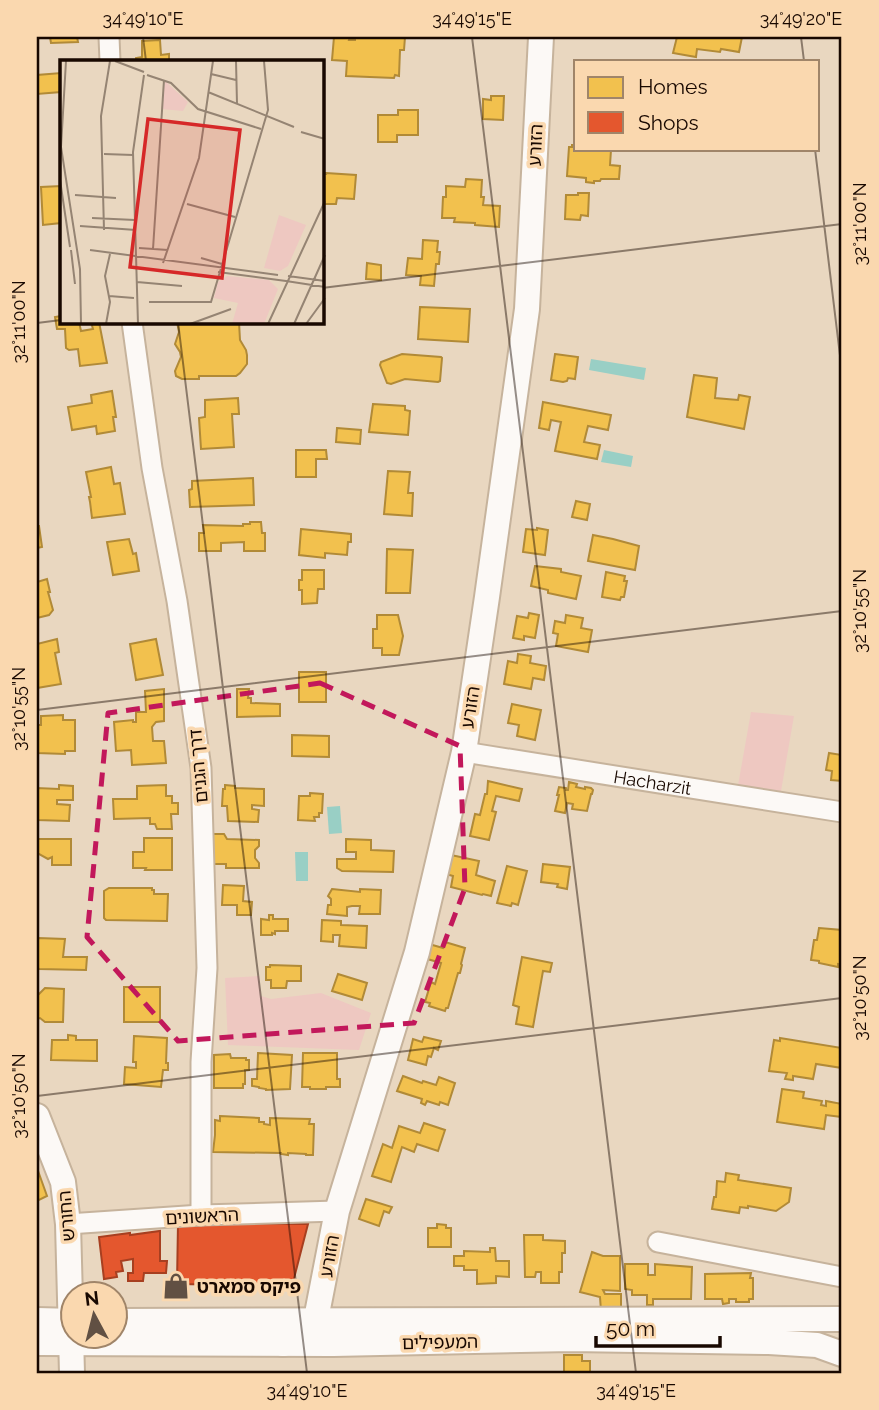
<svg xmlns="http://www.w3.org/2000/svg" width="879" height="1410" viewBox="0 0 879 1410" font-family="Raleway,'Noto Sans Hebrew',sans-serif">
	<style>
		.green { fill: #eec8c1 }
		.water { fill: #99cfc5 }
		.homes { fill: #f2c14e; stroke: #b18a37; stroke-width: 2 }
		.shops { fill: #e4572e; stroke: #a73f20; stroke-width: 2 }
		.lines { fill: none; stroke-linecap: round; stroke-linejoin: round }
		.minor-casing { stroke: #c6b39c; stroke-width: 23 }
		.tertiary-casing { stroke: #c6b39c; stroke-width: 28 }
		.minor { stroke: #fcf9f6; stroke-width: 19 }
		.tertiary { stroke: #fcf9f6; stroke-width: 24 }
		.marked { fill: none; stroke: #c2185b; stroke-width: 5; stroke-dasharray: 14 9; stroke-linejoin: round }
		.ticks { fill: none; stroke: #180800; stroke-width: 2; stroke-opacity: 0.45 }
		.labels { text-anchor: middle; dominant-baseline: central; stroke-width: 7; stroke-linejoin: round; paint-order: stroke }
		.street-label { font-size: 18px; fill: #180800; stroke: #fad8af }
		.poi-label { font-size: 18px; font-weight: bold; fill: #180800; stroke: #fad8af; text-anchor: start }
		.inset-road { fill: none; stroke: #958473; stroke-width: 2 }
		.view { fill: #d62828; fill-opacity: 0.15; stroke: #d62828; stroke-width: 3.5 }
		.inset-edge { fill: none; stroke: #180800; stroke-width: 3.5 }
		.neatline { fill: none; stroke: #180800; stroke-width: 2.5 }
		.ticks-label { font-size: 18px; text-anchor: middle; fill: #180800 }
	</style>
	<rect width="100%" height="100%" fill="#e9d7c0"/>
	<!-- green -->
	<g class="green">
		<polygon points="751,712 794,716 780,797 737,791"/>
		<polygon points="259,976 261,996 271,999 321,993 371,1013 359,1050 228,1045 225,978"/>
	</g>
	<!-- water -->
	<g class="water">
		<polygon points="591,359 646,368 644,380 589,370"/>
		<polygon points="604,450 633,456 631,467 601,462"/>
		<polygon points="340,806 342,833 329,834 327,807"/>
		<polygon points="295,852 308,852 308,881 296,881"/>
	</g>
	<!-- homes -->
	<g class="homes">
		<polygon points="50,37 77,37 78,42 51,43"/>
		<polygon points="334,37 350,37 349,40 355,40 355,37 405,37 404,50 400,50 399,76 395,75 394,78 346,76 347,61 332,60"/>
		<polygon points="677,37 742,37 739,52 721,49 720,52 697,49 696,57 673,53"/>
		<polygon points="160,40 161,55 169,54 169,61 136,61 136,58 142,57 142,41"/>
		<polygon points="61,73 61,92 37,94 37,75"/>
		<polygon points="491,96 504,96 503,120 483,119 483,99 491,100"/>
		<polygon points="398,110 418,110 418,135 397,135 397,142 378,142 378,115 398,115"/>
		<polygon points="572,145 576,145 576,149 611,150 610,165 620,166 619,179 601,179 600,181 594,181 594,183 586,182 586,178 567,176 569,147 572,147"/>
		<polygon points="326,173 356,175 354,199 337,198 336,204 322,204 322,174 326,174"/>
		<polygon points="466,179 482,180 481,197 484,197 483,205 500,206 499,227 475,225 475,223 454,222 455,218 442,218 443,197 446,197 446,186 465,187"/>
		<polygon points="61,186 61,223 43,225 41,187"/>
		<polygon points="578,193 589,193 588,216 581,215 580,220 565,219 566,195 578,195"/>
		<polygon points="423,240 438,241 437,252 440,252 439,264 436,264 434,286 420,285 421,276 406,275 408,258 422,259"/>
		<polygon points="367,263 381,265 381,280 366,279"/>
		<polygon points="420,307 470,309 468,342 418,339"/>
		<polygon points="61,316 61,322 79,322 81,331 93,329 91,322 99,322 107,363 80,366 78,349 69,350 66,348 65,329 57,329 55,317"/>
		<polygon points="239,322 240,340 246,350 247,355 247,364 240,373 236,376 199,376 199,379 182,379 176,376 175,371 181,357 180,352 175,344 179,332 177,322"/>
		<polygon points="402,354 441,357 442,358 440,381 438,382 405,379 391,384 387,383 380,365 381,362"/>
		<polygon points="555,354 578,357 575,379 568,378 567,381 563,382 551,380"/>
		<polygon points="694,375 717,378 715,398 738,400 739,395 750,397 744,429 687,417"/>
		<polygon points="112,391 116,417 113,417 115,431 97,434 96,426 72,430 68,407 92,403 91,395"/>
		<polygon points="238,398 239,414 232,414 234,447 201,449 199,418 205,417 205,400"/>
		<polygon points="543,402 611,415 608,430 588,426 584,442 600,445 597,459 555,451 561,422 551,420 549,430 539,428"/>
		<polygon points="373,404 405,406 405,410 410,411 408,435 369,432"/>
		<polygon points="337,428 361,430 360,444 336,442"/>
		<polygon points="296,450 326,450 327,459 316,459 316,477 296,477"/>
		<polygon points="111,467 114,484 120,483 125,514 92,518 90,502 89,497 91,497 86,472"/>
		<polygon points="388,471 410,472 408,493 413,493 412,516 384,514"/>
		<polygon points="253,478 254,505 190,507 189,490 192,489 192,481"/>
		<polygon points="576,501 590,504 587,520 572,517"/>
		<polygon points="250,522 261,522 262,533 265,533 265,551 244,551 244,542 221,543 221,551 199,551 199,533 204,533 203,525 243,526 243,524 250,524"/>
		<polygon points="37,526 39,526 42,547 37,548"/>
		<polygon points="537,528 548,530 545,555 523,552 526,529 537,530"/>
		<polygon points="301,529 351,534 351,542 348,542 347,555 325,553 325,558 299,555"/>
		<polygon points="593,535 613,539 639,546 635,570 588,561"/>
		<polygon points="129,539 133,554 136,553 139,571 113,575 107,542"/>
		<polygon points="387,549 413,550 410,593 386,593"/>
		<polygon points="535,566 561,569 561,572 581,576 576,599 548,593 548,590 531,586"/>
		<polygon points="302,570 324,570 324,589 318,589 317,603 302,604 302,590 299,590 299,580 302,580"/>
		<polygon points="606,572 625,576 624,581 627,581 624,597 621,597 620,600 602,597"/>
		<polygon points="47,579 50,592 48,592 53,610 49,615 37,618 37,582"/>
		<polygon points="529,613 539,615 535,638 524,636 524,640 513,638 517,616 528,618"/>
		<polygon points="377,615 398,615 403,636 399,655 382,655 382,648 373,648 373,629 377,629"/>
		<polygon points="566,615 583,618 581,628 592,630 588,652 556,646 558,634 553,633 555,621 565,623"/>
		<polygon points="57,639 59,652 55,653 61,684 37,688 37,644"/>
		<polygon points="156,639 163,675 136,680 130,644"/>
		<polygon points="518,654 531,656 530,663 546,666 544,680 533,678 531,689 504,684 508,661 517,663"/>
		<rect x="299" y="672" width="27" height="30"/>
		<polygon points="164,689 164,721 156,722 152,727 153,741 164,741 166,763 132,765 131,750 116,751 114,722 133,720 133,722 136,722 136,712 146,712 145,691"/>
		<polygon points="237,689 249,689 248,698 251,698 251,703 280,704 280,716 237,717"/>
		<polygon points="512,704 541,710 535,740 517,736 519,725 508,723"/>
		<polygon points="42,716 63,715 63,720 75,720 75,751 65,751 65,754 37,753 37,725 41,725 41,716"/>
		<polygon points="292,735 329,736 329,757 292,756"/>
		<polygon points="829,753 842,755 842,781 831,780 832,771 826,770"/>
		<polygon points="488,781 522,789 519,801 496,796 492,811 496,812 489,840 470,836 475,814 480,815 485,794 487,794"/>
		<polygon points="569,782 577,784 576,787 585,789 585,787 591,788 593,790 592,794 591,794 587,811 572,809 573,804 567,803 565,813 555,811 559,795 557,795 559,787 566,788 566,790 568,790"/>
		<polygon points="59,785 73,786 73,800 57,800 57,804 70,805 69,821 37,820 37,788 59,789"/>
		<polygon points="166,785 166,796 172,796 172,803 178,803 178,814 171,814 172,829 157,829 155,824 150,824 150,818 114,819 113,799 137,799 137,786"/>
		<polygon points="225,785 235,786 235,788 264,789 264,806 252,805 252,809 259,810 258,822 228,821 227,806 222,806 223,789 225,789"/>
		<polygon points="310,793 323,794 322,813 319,813 319,817 314,817 315,821 298,820 299,796 310,796"/>
		<polygon points="211,834 224,834 227,839 259,840 259,846 255,850 255,858 259,863 259,868 226,868 226,864 211,864"/>
		<polygon points="144,838 172,838 172,870 145,870 146,868 133,868 133,852 144,852"/>
		<polygon points="37,839 71,839 71,865 52,865 52,857 48,859 37,853"/>
		<polygon points="346,839 371,840 371,850 394,851 393,872 342,871 337,868 337,859 356,859 356,852 346,852"/>
		<polygon points="451,855 479,861 476,875 495,881 491,896 483,894 482,895 451,887 453,876 446,874"/>
		<polygon points="543,864 570,867 567,889 557,887 558,884 541,882"/>
		<polygon points="507,866 527,871 518,905 512,903 511,906 497,903"/>
		<polygon points="223,885 244,886 243,901 252,902 251,915 237,915 237,905 222,905"/>
		<polygon points="109,888 152,888 152,890 154,890 154,894 168,894 167,921 106,920 104,918 104,891"/>
		<polygon points="332,889 360,892 360,889 381,890 380,914 359,914 360,906 352,906 347,907 347,916 327,914 328,905 331,905 331,899 328,896"/>
		<polygon points="269,915 273,915 273,919 288,919 288,931 275,931 275,934 272,933 272,935 261,935 261,919 269,920"/>
		<polygon points="322,920 341,921 341,925 367,926 366,948 339,946 340,935 333,935 333,942 321,941"/>
		<polygon points="819,928 842,930 842,965 838,964 838,967 819,963 819,961 811,960 814,940 817,940"/>
		<polygon points="38,938 65,939 63,957 87,957 86,970 39,969 37,967"/>
		<polygon points="445,942 465,948 461,964 462,965 460,973 458,973 448,1008 446,1008 445,1011 429,1006 430,1003 425,1002 431,982 435,984 441,963 424,958 429,944 443,948"/>
		<polygon points="522,957 552,963 550,972 543,971 533,1027 516,1024 519,1007 513,1005"/>
		<polygon points="270,965 301,966 301,981 287,981 286,988 271,988 271,980 266,980 266,967 270,967"/>
		<polygon points="338,974 367,983 362,1000 332,991"/>
		<rect x="124" y="987" width="36" height="35"/>
		<polygon points="45,988 64,989 63,1022 45,1022 40,1018 37,1019 37,996"/>
		<polygon points="68,1035 76,1036 76,1040 97,1040 97,1061 51,1060 52,1040 68,1040"/>
		<polygon points="134,1036 167,1038 166,1063 168,1063 168,1070 163,1070 161,1087 124,1084 125,1067 136,1068 136,1062 133,1062"/>
		<polygon points="424,1037 441,1041 438,1050 434,1048 431,1057 428,1056 426,1065 408,1060 413,1039 422,1042"/>
		<polygon points="780,1038 842,1048 842,1068 816,1064 813,1079 793,1076 793,1080 785,1079 787,1073 769,1071 774,1040 780,1041"/>
		<polygon points="258,1053 292,1055 290,1089 266,1090 266,1089 259,1088 259,1087 252,1086 252,1079 257,1079"/>
		<polygon points="303,1053 337,1053 337,1079 340,1079 340,1087 326,1087 326,1089 310,1089 310,1087 302,1087"/>
		<polygon points="230,1054 231,1058 246,1058 246,1060 249,1060 249,1070 245,1070 245,1084 243,1084 243,1088 214,1088 214,1055"/>
		<polygon points="403,1076 422,1083 423,1081 436,1085 439,1077 455,1083 448,1105 440,1102 439,1105 427,1101 425,1105 421,1103 422,1099 397,1091"/>
		<polygon points="782,1089 804,1092 803,1098 822,1101 821,1105 826,1106 826,1101 842,1104 842,1117 826,1115 824,1129 777,1122"/>
		<polygon points="220,1116 259,1118 259,1122 264,1122 264,1124 270,1125 270,1118 310,1119 309,1124 314,1124 313,1155 306,1155 306,1154 288,1153 288,1155 281,1154 281,1153 213,1152 215,1135 215,1120 220,1121"/>
		<polygon points="424,1123 445,1130 438,1151 417,1144 414,1152 402,1147 391,1182 372,1176 383,1144 392,1148 399,1126 420,1133"/>
		<polygon points="37,1168 47,1196 37,1201"/>
		<polygon points="726,1173 739,1175 738,1180 791,1188 789,1202 776,1211 748,1206 748,1208 740,1207 739,1213 712,1209 714,1197 716,1197 717,1181 725,1182"/>
		<polygon points="366,1199 392,1207 389,1213 384,1211 379,1226 359,1219"/>
		<polygon points="437,1224 446,1225 446,1228 451,1228 451,1247 428,1247 428,1228 437,1228"/>
		<polygon points="524,1235 543,1235 543,1240 565,1241 565,1253 562,1253 562,1272 559,1272 559,1283 541,1283 541,1272 536,1272 535,1277 525,1277"/>
		<polygon points="490,1248 495,1248 496,1261 509,1261 509,1277 496,1276 496,1283 477,1284 477,1270 464,1270 464,1266 454,1266 454,1256 464,1256 464,1251 490,1252"/>
		<polygon points="592,1252 603,1256 620,1256 620,1291 603,1290 605,1294 621,1294 621,1311 601,1311 600,1297 580,1292"/>
		<polygon points="625,1264 648,1264 648,1275 655,1275 655,1264 692,1267 691,1299 653,1299 653,1305 647,1305 647,1295 632,1295 632,1290 625,1289"/>
		<polygon points="751,1273 750,1278 753,1278 753,1299 749,1299 749,1302 736,1302 736,1299 729,1299 729,1303 723,1304 722,1299 705,1299 705,1274"/>
		<polygon points="564,1355 582,1355 582,1361 590,1361 590,1372 564,1373"/>
	</g>
	<!-- shops -->
	<g class="shops">
		<polygon points="178,1223 308,1224 292,1286 177,1284"/>
		<polygon points="160,1231 160,1261 167,1261 166,1273 144,1273 143,1281 128,1281 128,1273 133,1273 133,1259 121,1261 123,1271 116,1272 117,1277 104,1279 99,1237 130,1233 130,1235"/>
	</g>
	<g class="lines">
		<!-- minor casing -->
		<g class="minor-casing">
			<g id="minor">
				<polyline points="109,37 110,61"/>
				<polyline points="132,322 152,468 177,601 201,768 207,968 201,1062 201,1215"/>
				<path id="s1" d="M464 752 842 812"/>
				<polyline points="68,1224 201,1215 337,1211"/>
				<polyline points="658,1242 842,1277"/>
			</g>
		</g>
		<!-- tertiary casing -->
		<g class="tertiary-casing">
			<g id="tertiary">
				<polyline points="37,1116 63,1182 68,1224 72,1373"/>
				<polyline points="37,1320 74,1321"/>
				<polyline points="116,1321 842,1319"/>
				<polyline points="37,1343 333,1344 571,1339 769,1342 817,1345 842,1354"/>
				<path d="M283 1344C298 1339 309 1334 316 1319L337 1211 417 952 464 752 487 597 527 309 541 37"/>
			</g>
		</g>
		<!-- minor -->
		<use href="#minor" class="minor"/>
		<!-- tertiary -->
		<use href="#tertiary" class="tertiary"/>
	</g>
	<!-- marked area -->
	<path class="marked" d="M320 683 460 746 465 888 414 1023 178 1041 87 937 108 713Z"/>
	<!-- ticks -->
	<path class="ticks" d="M143 37 146 61M472 37 636 1373M801 37 804 61M815 149 842 372M322 288 842 224M178 322 307 1373M37 323 61 320M37 710 842 611M37 1096 842 998"/>
	<!-- icons -->
	<defs>
		<g id="shop-bare" transform="scale(2.1)"><path d="M-5-2.5h2.3a2.7 3.5 0 0 1 5.4 0H5L5.5 6h-11ZM-1.5-2.5h3a1.5 2.3 0 0 0-3 0Z" fill="#615043" stroke="#fad8af" stroke-width="2.5" paint-order="stroke"/></g>
	</defs>
	<g fill-rule="evenodd">
		<use href="#shop-bare" x="176" y="1286"/>
	</g>
	<g class="labels">
		<!-- street labels -->
		<g class="street-label">
			<text transform="translate(535 145) rotate(-87)">הזורע</text>
			<text transform="translate(470 707) rotate(-81)">הזורע</text>
			<text transform="translate(198 766) rotate(-95)">דרך הגנים</text>
			<text stroke="none"><textPath href="#s1" startOffset="191">Hacharzit</textPath></text>
			<text transform="translate(66 1216) rotate(-95)">החורש</text>
			<text transform="translate(202 1216) rotate(-3)">הראשונים</text>
			<text transform="translate(329 1256) rotate(-80)">הזורע</text>
			<text transform="translate(440 1342) rotate(-1)">המעפילים</text>
		</g>
		<!-- poi labels -->
		<g class="poi-label">
			<text x="197" y="1286">פיקס סמארט</text>
		</g>
	</g>
	<!-- overview -->
	<g transform="translate(60 60)">
		<rect width="264" height="264" fill="#e9d7c0"/>
		<path d="M105 21 128 42 123 51 101 49ZM219 155 246 165 228 206 220 211 204 208ZM167 216 209 220 218 229 204 264H172L178 243 154 238 158 222Z" fill="#eec8c1"/>
		<path class="inset-road" d="M6 1 1 87 20 209 21 264M55 1 84 12M176 1 177 44M151 14 176 20M87 15 111 23 138 49 201 69M148 32 234 67M241 72 265 79M44 94 73 95M0 120 10 187M15 135 56 138M127 144 175 157M32 158 75 160M20 166 76 170M44 170 41 56 50 1M79 188 108 190M93 189 104 20M11 190 15 224M30 190 218 215M141 198 162 204M103 203 139 98 153 1M158 212 226 221M228 216 265 221M226 221 265 227M77 222 122 226M49 236 74 238M89 242H151L208 50 204 1M46 264 50 242 45 216 50 194M78 264 73 92 84 15M130 264 171 249M208 264 265 141M234 264 265 195M246 264 265 238"/>
		<path class="view" d="M88 59 180 70 162 218 70 207Z"/>
		<rect width="264" height="264" class="inset-edge"/>
	</g>
	<!-- border -->
	<rect width="879" height="1410" fill="none" stroke="#fad8af" stroke-width="77"/>
	<!-- legend -->
	<rect x="574" y="60" width="245" height="91" fill="#fad8af" stroke="#a08569" stroke-width="2"/>
	<rect x="588" y="77" width="35" height="21" fill="#f2c14e" stroke="#a08569" stroke-width="2"/>
	<text x="638" y="94" font-size="21" fill="#180800">Homes</text>
	<rect x="588" y="112" width="35" height="21" fill="#e4572e" stroke="#a08569" stroke-width="2"/>
	<text x="638" y="130" font-size="21" fill="#180800">Shops</text>
	<!-- north arrow -->
	<g transform="translate(94 1315) rotate(353)"><circle r="33" fill="#fad8af" stroke="#a08569" stroke-width="2"/>
	<path d="M0-5L12 26L0 18L-12 26Z" fill="#615043"/>
	<text y="-10" font-size="19" font-weight="bold" text-anchor="middle" fill="#180800">N</text>
	</g>
	<!-- scale -->
	<path d="M596 1336v10h124v-10" fill="none" stroke="#180800" stroke-width="3.5"/>
	<text x="606" y="1336" font-size="21" fill="#180800" stroke="#fad8af" stroke-width="5" paint-order="stroke">50 m</text>
	<rect x="38" y="38" width="802" height="1334" class="neatline"/>
	<g class="ticks-label">
		<text x="143" y="25">34°49'10"E</text>
		<text x="472" y="25">34°49'15"E</text>
		<text x="801" y="25">34°49'20"E</text>
		<text transform="translate(860 224) rotate(-90)" y="6">32°11'00"N</text>
		<text transform="translate(19 322) rotate(-90)" y="6">32°11'00"N</text>
		<text transform="translate(860 611) rotate(-90)" y="6">32°10'55"N</text>
		<text transform="translate(19 709) rotate(-90)" y="6">32°10'55"N</text>
		<text transform="translate(860 998) rotate(-90)" y="6">32°10'50"N</text>
		<text transform="translate(19 1096) rotate(-90)" y="6">32°10'50"N</text>
		<text x="307" y="1397">34°49'10"E</text>
		<text x="636" y="1397">34°49'15"E</text>
	</g>
</svg>
